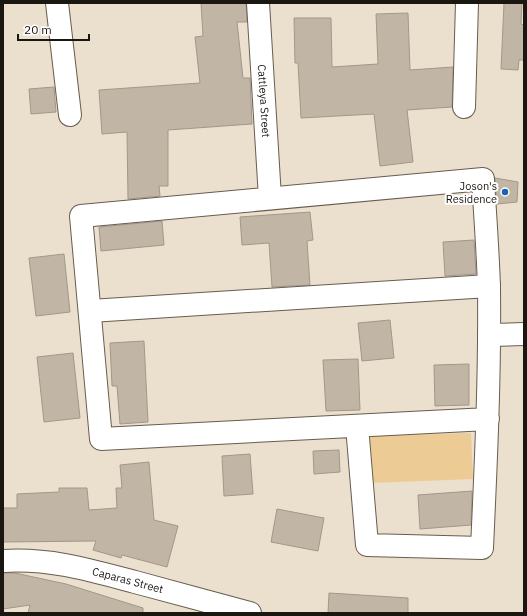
<svg xmlns="http://www.w3.org/2000/svg" width="527" height="616" viewBox="0 0 527 616" font-family="'IBM Plex Sans',sans-serif">
	<style>
		.green { fill: #eccb95 }
		.building { fill: #c1b6a5; stroke: #a39888 }
		.lines { fill: none; stroke-linecap: round; stroke-linejoin: round }
		.street-casing { stroke: #675d4e; stroke-width: 24 }
		.street { stroke: #fff; stroke-width: 22 }
		.poi-dot { fill: #1a63b2; stroke: #fff; stroke-width: 1.5 }
		.labels { text-anchor: middle; dominant-baseline: central; stroke-width: 4; stroke-linejoin: round; paint-order: stroke }
		.street-label { font-size: 11px; fill: #1a1610; stroke: #fff }
		.poi-label { font-size: 11px; fill: #1a1610; stroke: #fff; text-anchor: end }
	</style>
	<rect width="100%" height="100%" fill="#ebdfce"/>
	<!-- green -->
	<polygon class="green" points="471,433 473,479 371,483 369,436"/>
	<!-- building -->
	<g class="building">
		<polygon points="201,3 246,3 247,22 237,22 243,78 250,78 252,124 168,130 168,186 159,186 160,196 128,199 127,132 102,134 99,90 200,83 195,37 203,36"/>
		<polygon points="504,3 522,3 521,24 524,25 524,60 519,60 518,70 501,69"/>
		<polygon points="408,13 410,70 453,67 452,107 407,110 413,162 380,166 374,114 301,118 298,63 295,63 294,18 331,18 332,67 378,64 376,14"/>
		<polygon points="54,87 56,112 31,114 29,89"/>
		<polygon points="495,178 518,182 517,202 497,204"/>
		<polygon points="310,212 313,240 307,241 310,285 272,287 269,243 242,245 240,217"/>
		<polygon points="162,221 164,245 101,251 99,227"/>
		<polygon points="474,240 476,274 445,276 443,242"/>
		<polygon points="64,254 70,312 36,316 29,258"/>
		<polygon points="390,320 394,358 362,361 358,323"/>
		<polygon points="144,341 148,422 120,424 117,386 112,386 110,343"/>
		<polygon points="73,353 80,418 44,422 37,357"/>
		<polygon points="358,359 360,410 326,411 323,360"/>
		<polygon points="469,364 469,405 435,406 434,365"/>
		<polygon points="339,450 340,472 314,474 313,451"/>
		<polygon points="250,454 253,494 224,496 222,456"/>
		<polygon points="149,462 154,520 178,526 167,567 122,555 121,558 93,550 96,541 3,542 3,508 17,508 17,494 59,492 59,488 87,488 89,510 117,508 116,488 122,488 120,465"/>
		<polygon points="472,491 471,525 420,529 418,495"/>
		<polygon points="277,509 324,518 318,551 271,542"/>
		<polygon points="3,573 15,573 66,584 143,608 143,613 28,613 30,605 3,609"/>
		<polygon points="329,593 408,598 408,613 328,613"/>
	</g>
	<g class="lines">
		<!-- street casing -->
		<g class="street-casing">
			<g id="street">
				<polyline points="57,3 70,115"/>
				<path id="s1" d="M258 3 270 198"/>
				<polyline points="464,107 467,3"/>
				<polyline points="90,311 489,286"/>
				<polyline points="489,335 524,334"/>
				<path d="M357 426 367 545 482 548C486 461 490 375 489 288 488 252 485 215 483 179L81 216 101 439 488 419"/>
				<path id="s2" d="M3 561C50 558 90 570 135 582 173 592 212 603 250 613"/>
			</g>
		</g>
		<!-- street -->
		<use href="#street" class="street"/>
	</g>
	<!-- markers -->
	<circle class="poi-dot" cx="505" cy="192" r="4"/>
	<g class="labels">
		<!-- street labels -->
		<g class="street-label">
			<text stroke="none"><textPath href="#s1" startOffset="98">Cattleya Street</textPath></text>
			<text stroke="none"><textPath href="#s2" startOffset="127">Caparas Street</textPath></text>
		</g>
		<!-- poi labels -->
		<g class="poi-label">
			<text x="497" y="186">Joson's<tspan x="497" dy="13">Residence</tspan></text>
		</g>
	</g>
	<!-- border -->
	<rect width="527" height="616" fill="none" stroke="#1a1610" stroke-width="8"/>
	<!-- scale -->
	<path d="M18 34v6h71v-6" fill="none" stroke="#1a1610" stroke-width="2"/>
	<text x="24" y="34" font-size="12" fill="#1a1610" stroke="#ffffff" stroke-width="3" paint-order="stroke">20 m</text>
</svg>
